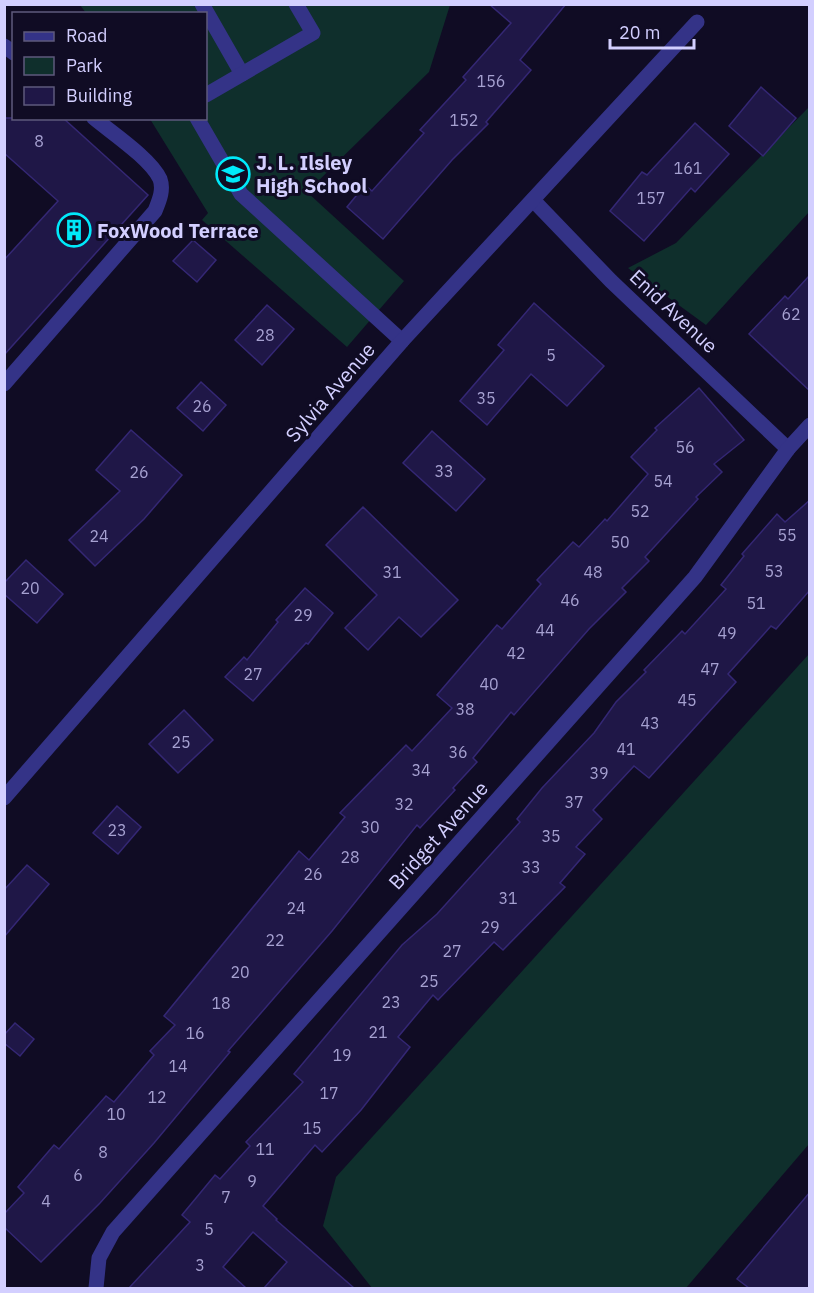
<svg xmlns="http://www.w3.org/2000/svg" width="814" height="1293" viewBox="0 0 814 1293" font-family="'IBM Plex Sans',sans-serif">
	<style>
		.green { fill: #0f2f2c }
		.building { fill: #1f1747; stroke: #342774; stroke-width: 1.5 }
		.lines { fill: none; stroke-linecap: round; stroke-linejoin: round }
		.service { stroke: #343387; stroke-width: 15 }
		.minor { stroke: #343387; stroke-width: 15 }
		.labels { text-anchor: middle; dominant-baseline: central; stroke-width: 6; stroke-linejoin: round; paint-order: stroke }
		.number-label { font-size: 16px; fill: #a6a1d1 }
		.poi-label { font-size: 20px; font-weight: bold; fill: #d3cfff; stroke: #100c24; text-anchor: start }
		.street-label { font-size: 20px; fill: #d3cfff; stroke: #100c24 }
	</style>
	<rect width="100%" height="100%" fill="#100c24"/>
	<!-- green -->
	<g class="green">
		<polygon points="80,5 450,5 429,72 307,192 404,281 347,347 202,220 208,213 150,119 206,118 206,14 86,13"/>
		<polygon points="809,107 809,212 706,325 628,268 676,243"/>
		<polygon points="809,654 809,1144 686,1288 372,1288 323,1226 336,1177"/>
	</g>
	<!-- building -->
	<g class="building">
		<polygon points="489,4 566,4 520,60 531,70 486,122 488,124 452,160 383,239 347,207 365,185 372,191 424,133 420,130 466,80 463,77 511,23"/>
		<polygon points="761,87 796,118 763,156 729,126"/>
		<polygon points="4,118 63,118 148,195 4,355 4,260 58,201 4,153"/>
		<polygon points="695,123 729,154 695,192 691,188 644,241 610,211 642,172 647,175"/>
		<polygon points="193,240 216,260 197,282 173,261"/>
		<polygon points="810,275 810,391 749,334 785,296 788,299"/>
		<polygon points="534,303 604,366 567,406 531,374 487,425 460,401 504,350 498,345"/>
		<polygon points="267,305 294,329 262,365 235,340"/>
		<polygon points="201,382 226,405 203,431 177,408"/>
		<polygon points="699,388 744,440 714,464 722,472 696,497 698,499 645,557 649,561 622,588 626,592 589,629 514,715 511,712 473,758 477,762 453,788 455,790 420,828 417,825 332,931 228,1051 230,1052 154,1143 100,1203 41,1262 4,1227 4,1214 24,1193 18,1187 54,1145 59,1149 106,1096 114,1102 154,1055 150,1051 175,1025 164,1016 299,851 309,860 345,817 340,813 406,745 412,751 452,708 437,695 497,625 502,629 541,584 537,580 573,542 579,547 605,519 607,521 648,474 631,457 657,430 655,428"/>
		<polygon points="131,430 182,475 144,519 95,566 69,540 120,491 96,470"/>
		<polygon points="432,431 485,479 456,511 403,463"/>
		<polygon points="810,500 810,590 776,629 771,626 728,674 736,682 649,778 634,766 593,810 602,819 576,847 585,854 560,883 565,887 503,950 494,942 438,1000 433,995 398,1037 410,1047 361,1110 322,1152 315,1145 263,1206 277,1219 276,1220 354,1288 264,1288 287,1262 253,1232 223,1267 246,1288 129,1288 190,1222 182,1215 215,1175 220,1179 250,1146 246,1142 303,1082 294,1074 402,945 437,914 520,822 517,819 542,788 594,733 616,702 646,672 644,670 682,631 685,634 726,589 721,585 744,556 742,554 777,514 785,522"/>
		<polygon points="363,507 458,600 421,637 399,617 368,650 345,628 377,595 326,545"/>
		<polygon points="26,560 63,594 37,623 4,594 4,583"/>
		<polygon points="305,588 333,613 308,644 306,643 253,701 225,677 244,657 247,660 278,622 276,620"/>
		<polygon points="184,710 213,740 178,773 149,744"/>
		<polygon points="117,806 141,827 118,854 93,833"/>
		<polygon points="27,865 49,884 4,937 4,890"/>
		<polygon points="15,1023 34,1039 20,1056 4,1043 4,1035"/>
		<polygon points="810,1192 810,1288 749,1288 737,1279"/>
	</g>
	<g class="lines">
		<!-- service -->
		<g class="service">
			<polyline points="202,4 242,74"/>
			<polyline points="4,46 14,53"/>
			<polyline points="206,95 313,33 296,4"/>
			<polyline points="197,118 241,194 402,341"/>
			<path d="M4 384 155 211C159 201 164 190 160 179 151 159 112 133 94 118"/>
		</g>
		<!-- minor -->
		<g class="minor">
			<polyline points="533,200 611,281 788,449"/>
			<polyline points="4,798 402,341 697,22"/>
			<polyline points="96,1288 99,1258 113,1232 695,577 788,449 810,425"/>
		</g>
	</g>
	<!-- icons -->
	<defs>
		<g id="school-ring" transform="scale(1.725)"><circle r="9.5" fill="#100c24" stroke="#00e9fa" stroke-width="1.5"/><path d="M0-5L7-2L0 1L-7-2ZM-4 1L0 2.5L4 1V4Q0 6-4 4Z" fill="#00e9fa"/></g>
		<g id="building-ring" transform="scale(1.725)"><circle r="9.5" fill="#100c24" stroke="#00e9fa" stroke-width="1.5"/><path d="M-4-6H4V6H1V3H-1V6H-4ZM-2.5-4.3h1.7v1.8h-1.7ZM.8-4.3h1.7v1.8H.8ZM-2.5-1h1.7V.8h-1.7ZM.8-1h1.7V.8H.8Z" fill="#00e9fa"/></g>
	</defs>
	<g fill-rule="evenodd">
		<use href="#school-ring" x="233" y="174"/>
		<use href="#building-ring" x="74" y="230"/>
	</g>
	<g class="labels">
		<!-- number labels -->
		<g class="number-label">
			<text x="491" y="81">156</text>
			<text x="464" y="120">152</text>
			<text x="39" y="141">8</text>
			<text x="688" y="168">161</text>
			<text x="651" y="198">157</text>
			<text x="791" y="314">62</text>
			<text x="265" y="335">28</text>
			<text x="551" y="355">5</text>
			<text x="486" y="398">35</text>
			<text x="202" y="406">26</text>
			<text x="685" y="447">56</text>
			<text x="444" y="471">33</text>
			<text x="139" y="472">26</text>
			<text x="663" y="481">54</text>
			<text x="640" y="511">52</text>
			<text x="787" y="535">55</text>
			<text x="99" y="536">24</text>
			<text x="620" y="542">50</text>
			<text x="774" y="571">53</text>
			<text x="392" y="572">31</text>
			<text x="593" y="572">48</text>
			<text x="30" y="588">20</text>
			<text x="570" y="600">46</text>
			<text x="756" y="603">51</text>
			<text x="303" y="615">29</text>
			<text x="545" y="630">44</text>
			<text x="727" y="633">49</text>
			<text x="516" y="653">42</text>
			<text x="710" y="669">47</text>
			<text x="253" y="674">27</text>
			<text x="489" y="684">40</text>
			<text x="687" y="700">45</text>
			<text x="465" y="709">38</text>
			<text x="650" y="723">43</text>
			<text x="181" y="742">25</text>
			<text x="626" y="749">41</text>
			<text x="458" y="752">36</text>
			<text x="421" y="770">34</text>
			<text x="599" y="773">39</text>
			<text x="574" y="802">37</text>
			<text x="404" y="804">32</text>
			<text x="370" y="827">30</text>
			<text x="117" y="830">23</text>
			<text x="551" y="836">35</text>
			<text x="350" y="857">28</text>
			<text x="531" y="867">33</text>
			<text x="313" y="874">26</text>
			<text x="508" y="898">31</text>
			<text x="296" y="908">24</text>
			<text x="490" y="927">29</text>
			<text x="275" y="940">22</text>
			<text x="452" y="951">27</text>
			<text x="240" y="972">20</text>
			<text x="429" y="981">25</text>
			<text x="391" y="1002">23</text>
			<text x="221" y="1003">18</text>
			<text x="378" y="1032">21</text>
			<text x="195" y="1033">16</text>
			<text x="342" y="1055">19</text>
			<text x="178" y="1066">14</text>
			<text x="329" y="1093">17</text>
			<text x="157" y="1097">12</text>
			<text x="116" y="1114">10</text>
			<text x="312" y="1128">15</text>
			<text x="265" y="1149">11</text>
			<text x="103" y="1152">8</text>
			<text x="78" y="1175">6</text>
			<text x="252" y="1181">9</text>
			<text x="226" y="1197">7</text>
			<text x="46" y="1201">4</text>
			<text x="209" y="1229">5</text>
			<text x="200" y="1265">3</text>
		</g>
		<!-- poi labels -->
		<g class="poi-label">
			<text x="256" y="162">J. L. Ilsley<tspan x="256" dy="23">High School</tspan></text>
			<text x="97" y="230">FoxWood Terrace</text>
		</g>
		<!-- street labels -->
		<g class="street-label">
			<text transform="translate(674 311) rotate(43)">Enid Avenue</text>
			<text transform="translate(330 392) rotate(-49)">Sylvia Avenue</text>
			<text transform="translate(438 835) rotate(-48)">Bridget Avenue</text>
		</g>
	</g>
	<!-- border -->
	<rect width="814" height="1293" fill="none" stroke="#d3cfff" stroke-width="12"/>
	<!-- legend -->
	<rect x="12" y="12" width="195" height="108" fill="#100c24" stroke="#5e5a7c" stroke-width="1.5"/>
	<rect x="24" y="32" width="30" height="9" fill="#343387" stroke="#5e5a7c" stroke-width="1.5"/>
	<text x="66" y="42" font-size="18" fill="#d3cfff">Road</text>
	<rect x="24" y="57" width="30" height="18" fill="#0f2f2c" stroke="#5e5a7c" stroke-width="1.5"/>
	<text x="66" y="72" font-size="18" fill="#d3cfff">Park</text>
	<rect x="24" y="87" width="30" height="18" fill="#1f1747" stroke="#5e5a7c" stroke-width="1.5"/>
	<text x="66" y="102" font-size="18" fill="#d3cfff">Building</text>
	<!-- scale -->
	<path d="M610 39v9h84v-9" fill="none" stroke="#d3cfff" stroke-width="3"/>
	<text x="619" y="39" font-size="18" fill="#d3cfff" stroke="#100c24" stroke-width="4.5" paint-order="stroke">20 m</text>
</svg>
